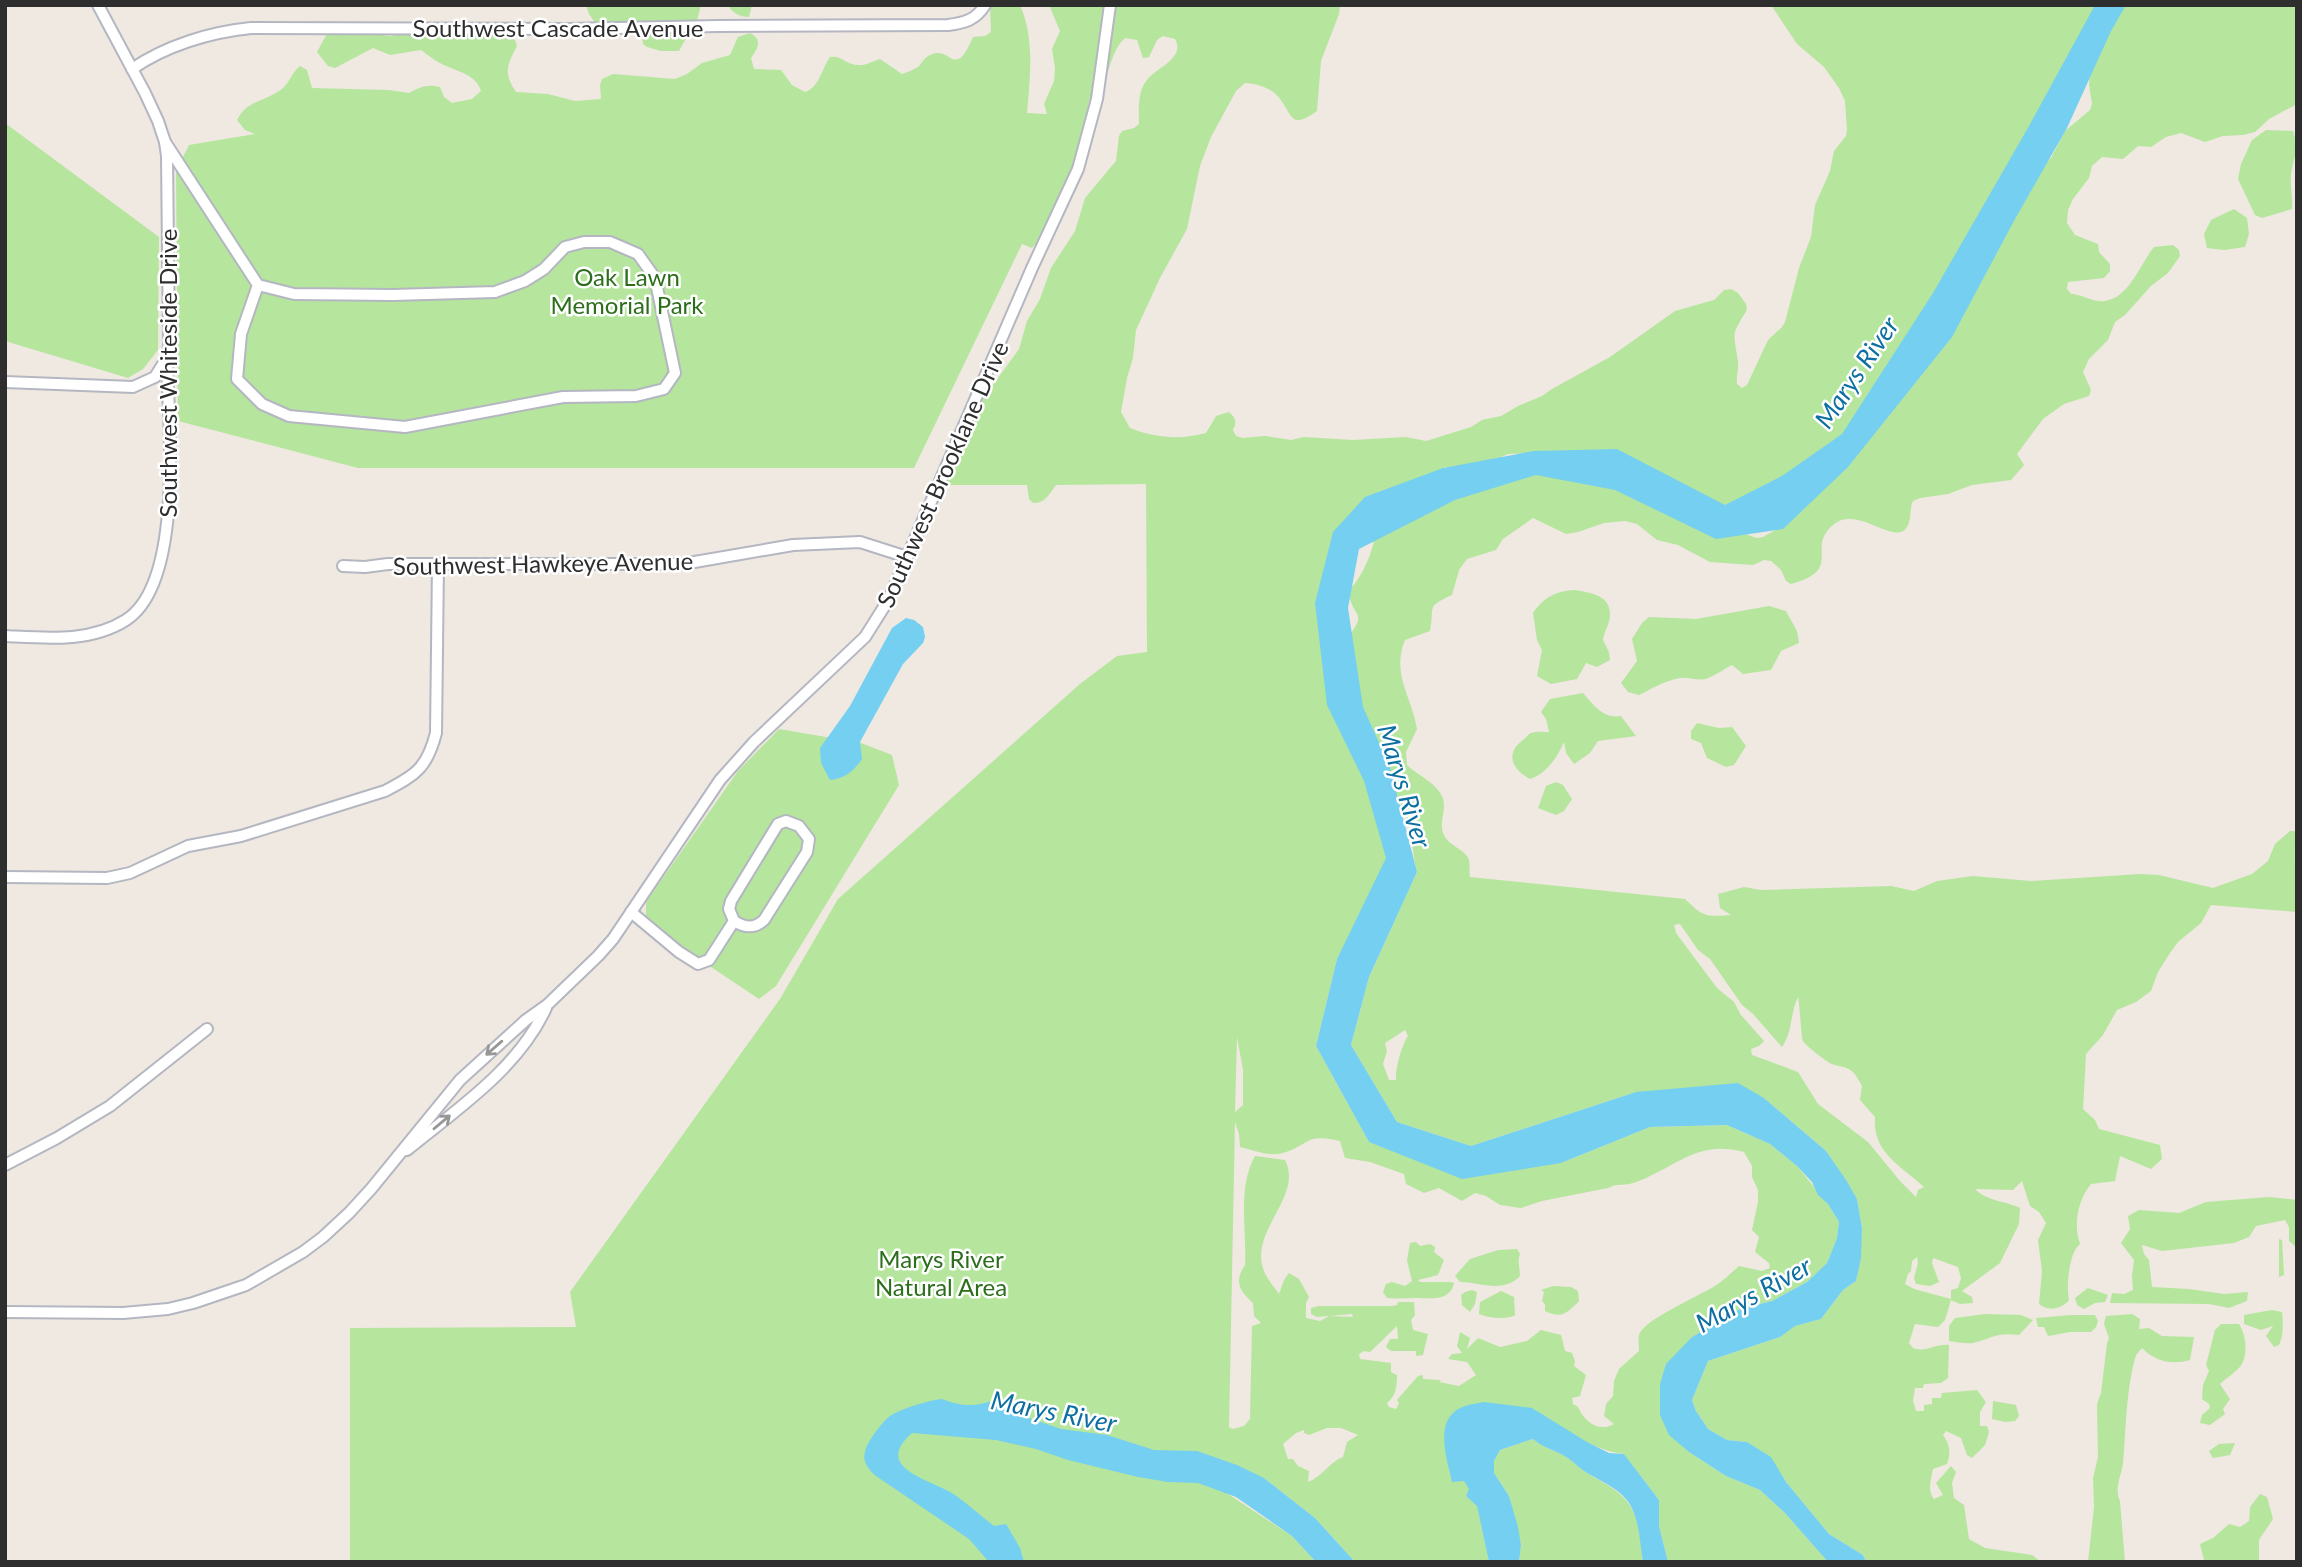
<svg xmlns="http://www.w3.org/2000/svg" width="2302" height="1567" viewBox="0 0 2302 1567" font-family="Lato,sans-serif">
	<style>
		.green { fill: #b6e59e; fill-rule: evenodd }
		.water { fill: #75cff0 }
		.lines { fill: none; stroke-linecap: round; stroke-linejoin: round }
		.minor-casing { stroke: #b4b7c1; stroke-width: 14 }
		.minor { stroke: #fff; stroke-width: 10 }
		.oneway { stroke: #969696 }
		.labels { text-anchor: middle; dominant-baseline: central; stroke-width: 5; stroke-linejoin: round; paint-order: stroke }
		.street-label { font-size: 24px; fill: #2e2e2e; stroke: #fff }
		.park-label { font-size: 24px; fill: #2c6e1b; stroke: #fff }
		.water-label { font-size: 26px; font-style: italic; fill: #0d6fa3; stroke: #fff }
	</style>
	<rect width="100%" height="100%" fill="#efe9e1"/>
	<!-- green -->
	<g class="green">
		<polygon points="586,5 701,5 694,32 685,40 679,51 661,51 647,47 643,44 641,32 596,24 589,14"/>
		<path d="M728 5H752L749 17C740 17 732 13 728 5Z"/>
		<path d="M990 5H1020C1035 39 1030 77 1027 113L1047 114 1044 104 1054 81 1055 68 1052 49 1060 31 1049 5H1340L1339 14 1321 61 1317 111C1291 129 1294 118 1280 99 1274 89 1256 83 1245 83L1236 91 1211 137 1200 166 1187 229 1160 278 1136 330 1133 358 1127 378 1121 412 1130 428C1154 438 1181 440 1206 433L1216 416 1229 412C1236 418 1237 422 1233 430L1236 436 1243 438 1265 436 1291 440 1304 437 1353 440 1406 437 1426 441 1471 427 1482 420 1501 416 1518 406 1542 396 1552 389 1610 357 1675 311 1714 300 1724 290 1731 289 1738 293 1746 304 1747 310C1730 337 1734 332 1738 362 1739 369 1736 376 1737 384L1742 388 1747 385 1768 340 1782 327 1785 322 1799 268 1811 237 1815 205 1830 171 1834 151 1846 136 1847 130 1845 101 1839 88 1824 67 1797 44 1771 5H2099L1861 430 1742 511 1553 453 1508 454 1483 465 1465 468 1445 467 1373 518 1334 601 1398 840 1337 959 1316 1046 1369 1142 1561 1163 1650 1127 1727 1125 1770 1144 1797 1166 1828 1204 1839 1222 1837 1238 1827 1263 1807 1282 1772 1301 1740 1309 1692 1337 1689 1452 1726 1476 1760 1490 1785 1513 1828 1562H1668L1659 1526V1500L1624 1454C1591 1450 1560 1427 1532 1408L1445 1450 1470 1489 1466 1496 1477 1505 1489 1562H1355L1315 1518 1264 1478 1228 1494 1292 1536 1316 1562H350V1328L576 1327 570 1292 780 999 838 899 1080 684 1117 656 1147 652 1146 484 1056 485C1050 493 1045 504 1033 503L1029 499 1027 485H938L962 440 966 439 967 429 982 400 1019 349 1027 321 1040 299 1051 268 1075 231 1085 198 1116 161 1119 136 1122 131 1134 128 1139 124C1139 109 1137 92 1147 80 1156 68 1186 58 1175 39L1163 36 1157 40 1149 57 1143 58 1137 40 1125 38C1113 49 1112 62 1106 76 1103 85 1093 89 1090 98 1084 116 1088 134 1084 152 1081 168 1044 238 1032 248L1022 244 914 468H358L178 421 176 171 189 145 255 134 245 130 237 120C247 99 267 102 283 88 290 82 292 72 300 66L307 70 312 88 389 90 409 93C420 87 428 84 440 87L444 97 452 103 472 99 481 91C476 73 454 71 440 63 434 60 428 55 421 50L390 55 373 48 335 68 328 66 317 52 329 30 381 29 383 35C395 39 398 31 409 30 433 27 493 30 515 40L517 46C507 65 503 73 516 92L548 94 575 101 601 99 600 85 602 79 613 74 675 79 687 74 702 63 730 55 738 37 750 33C763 40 758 48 751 58L754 69 781 70 792 85 805 92C819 88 822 68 830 57 841 55 847 65 858 65 865 66 873 61 880 59L902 74C908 72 913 70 918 67 922 63 925 57 930 55 951 44 954 82 973 37L985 36 991 32ZM1237 1037 1243 1070V1105L1235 1112ZM1235 1122 1239 1134 1240 1147C1253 1150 1269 1157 1283 1153 1312 1144 1304 1133 1340 1141L1345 1158 1370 1162 1404 1174 1406 1184 1424 1193 1439 1188 1462 1201 1475 1193 1486 1196 1500 1205 1521 1208 1542 1201 1608 1188C1618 1183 1619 1186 1629 1184 1635 1183 1644 1179 1650 1176 1685 1159 1703 1141 1744 1152L1752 1166V1177L1758 1190V1202L1752 1230 1759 1237 1755 1252 1769 1263 1770 1268 1762 1271 1739 1266C1732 1272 1725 1279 1718 1284 1702 1295 1644 1319 1639 1335 1638 1339 1639 1346 1639 1351L1619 1369 1614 1381 1613 1396 1606 1404 1604 1416 1614 1424C1598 1433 1584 1421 1578 1407L1573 1404 1572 1398 1580 1396 1586 1375 1574 1366 1575 1361 1572 1353 1565 1351 1561 1335 1541 1330 1527 1341 1500 1347 1478 1338 1467 1349 1470 1338 1460 1332 1457 1346 1462 1353 1452 1354 1448 1359 1467 1362 1476 1375 1459 1386 1439 1382 1441 1380 1423 1379V1375L1418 1376 1397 1400 1399 1403 1396 1409 1389 1407 1387 1403C1396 1396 1397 1386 1397 1375L1391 1372V1363L1360 1359 1359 1354 1364 1351 1370 1352 1397 1326 1398 1339H1390L1386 1347 1391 1351H1416V1356L1423 1355 1428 1334 1413 1330 1411 1320 1415 1315 1414 1302H1398L1397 1305 1393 1306H1319L1311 1308V1314L1317 1317 1352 1314 1353 1317 1329 1316 1320 1321 1306 1318V1303L1309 1297 1299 1279 1289 1273 1284 1280 1279 1294C1274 1287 1267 1279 1264 1271 1248 1231 1304 1197 1285 1160L1255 1156C1237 1188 1247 1230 1245 1265 1234 1281 1239 1291 1253 1303L1254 1316 1261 1323 1252 1326 1250 1419 1244 1426 1233 1429 1229 1427ZM1327 1428H1341L1358 1435 1347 1442 1343 1457C1328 1463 1322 1477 1308 1482L1309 1471 1298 1466 1293 1459H1288L1283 1444 1296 1433 1304 1430V1433L1309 1435Z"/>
		<path d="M2125 5H2297V104L2269 119 2255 132 2243 135 2223 136 2205 142 2181 133 2166 137 2151 147 2138 146 2123 159 2102 157 2092 166 2089 178 2073 199 2068 210 2067 223 2075 235 2098 244 2099 252 2110 264V271L2104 278 2068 282 2067 289 2071 294C2082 294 2094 303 2105 301 2130 297 2140 264 2154 247L2173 245 2179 250 2180 256 2168 273 2151 286 2125 315 2115 322 2108 340 2089 359 2083 372 2091 390 2089 396 2064 404 2043 419 2017 454 2024 465 2011 480 1972 485 1948 494 1920 498 1913 501C1909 509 1912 519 1907 527 1895 547 1857 504 1833 525 1805 548 1845 569 1791 584L1786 581 1781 570 1771 561 1764 560 1753 565 1710 562 1678 545 1657 540 1637 524 1625 521 1604 523 1578 532 1566 534 1533 518 1503 539 1496 550 1467 559 1459 570 1452 595C1425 607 1435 606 1430 631L1405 640C1391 674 1412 697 1417 729L1406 752 1407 765C1418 776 1438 783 1443 799 1447 811 1437 824 1445 837 1451 847 1465 849 1469 860 1470 865 1469 872 1470 877L1685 899C1703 917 1707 917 1731 915L1720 908 1718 894 1744 887 1761 890 1891 886 1914 891 1937 881 1973 876 2031 881 2140 874 2159 875 2213 888 2252 874 2268 861 2275 844 2290 831H2297C2297 841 2294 851 2295 860 2296 877 2297 894 2297 912L2211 905 2201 923 2178 942 2170 953 2158 972 2151 991 2136 1002 2117 1010 2103 1035 2086 1054 2083 1109 2095 1120 2099 1129 2160 1145 2162 1159 2151 1169 2120 1156 2115 1181 2091 1184C2078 1200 2073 1224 2080 1244 2069 1252 2066 1287 2069 1300 2062 1309 2048 1312 2039 1304L2042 1271 2038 1240 2046 1223 2039 1212 2030 1206 2022 1181 2013 1190 1975 1189C1988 1202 2004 1200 2020 1208L2019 1224 2000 1263 1962 1291 1972 1297 1973 1303 1960 1304 1951 1300 1945 1320 1938 1327 1915 1324 1909 1343 1913 1348C1926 1353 1936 1343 1949 1345L1948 1378 1941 1383 1924 1384 1923 1388H1915L1913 1401 1916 1411H1924V1405L1932 1404V1398H1941L1942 1393 1977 1390 1986 1402 1980 1412V1426H1987L1989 1432 1985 1445 1972 1458 1967 1455 1961 1438 1946 1431 1943 1435C1950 1444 1951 1454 1947 1464L1933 1469C1931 1479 1927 1490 1934 1499L1943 1495 1936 1483 1951 1466 1956 1472 1952 1483 1954 1498 1964 1505 1969 1539 1985 1548 2032 1555 2041 1562H1866L1863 1555 1829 1534 1786 1482 1770 1457 1747 1442 1727 1440 1708 1429 1696 1411 1692 1400 1708 1361 1780 1337 1794 1326 1821 1319 1843 1290 1856 1281 1862 1228 1857 1199 1826 1151 1764 1098 1636 1092 1471 1146 1397 1122 1351 1045 1369 977 1417 872C1412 854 1413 837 1407 819 1397 794 1381 771 1372 745 1360 712 1355 674 1346 639 1371 609 1350 619 1349 590 1363 577 1375 547 1376 528L1545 466 1757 538 1763 537 1779 528 2022 182 2051 158 2065 131 2090 110 2092 104 2089 84 2091 59ZM1680 924 1698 950 1710 959 1742 1005 1753 1014 1782 1047C1793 1031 1790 1013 1798 997 1800 1006 1801 1037 1803 1041 1805 1045 1828 1063 1832 1064 1840 1067 1846 1066 1853 1072 1857 1076 1859 1081 1862 1086L1860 1100 1875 1117C1872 1153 1902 1166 1924 1187L1918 1190 1916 1197 1900 1181 1868 1142 1818 1104 1798 1072 1752 1055 1751 1049 1759 1046 1764 1041 1741 1015 1734 1002 1717 988 1676 933 1674 925ZM1405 1030 1408 1036C1402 1044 1395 1070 1396 1080H1389L1383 1064 1387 1051 1385 1043ZM1917 1257 1918 1263 1914 1278 1916 1284 1930 1286 1939 1282 1932 1263 1933 1258 1958 1267 1961 1278 1958 1288 1951 1290V1299L1914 1289 1905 1284 1908 1274 1911 1271 1912 1261Z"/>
		<polygon points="5,123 159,237 158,350 143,369 128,378 5,341"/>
		<path d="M2266 130 2293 131C2300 151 2293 157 2291 175 2290 186 2293 197 2292 209L2262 218 2255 215 2238 179 2241 164 2252 140Z"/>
		<polygon points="2234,209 2247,218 2249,234 2245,247 2224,250 2207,248 2204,234 2211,220"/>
		<path d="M1575 590C1589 593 1609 594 1610 613 1611 621 1604 632 1603 640L1609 652 1610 660 1597 667 1586 663 1577 679 1551 684 1537 676 1542 650 1537 640 1533 613C1544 597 1556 591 1575 590Z"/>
		<path d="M1769 606 1786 611 1797 631 1799 643 1781 651 1771 670 1743 674 1732 665C1724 669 1716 675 1708 678 1698 682 1690 677 1680 678 1664 681 1653 688 1639 695L1628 692 1621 683 1637 661 1632 639 1642 623 1649 617 1696 619Z"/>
		<path d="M1583 693C1594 705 1603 719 1621 716L1636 736 1598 741 1590 753 1574 764 1566 753 1564 742C1557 758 1546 774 1530 779 1513 770 1504 754 1523 740 1526 738 1528 734 1531 733 1536 731 1544 732 1549 732L1546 719 1541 712 1550 699Z"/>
		<polygon points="1697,723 1719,728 1732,727 1746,746 1734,765 1726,767 1707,758 1701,743 1691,739 1691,731"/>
		<polygon points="779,729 861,743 892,755 899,785 776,986 759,999 690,953 646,916 646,902 738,771"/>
		<polygon points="1556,782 1563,785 1572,799 1564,811 1556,815 1538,808 1546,786"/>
		<polygon points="2269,1197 2297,1200 2297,1248 2289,1241 2289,1227 2285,1220 2256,1226 2249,1237 2234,1243 2162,1251 2142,1245 2144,1254 2149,1260 2152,1287 2189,1289 2224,1294 2248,1292 2247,1301 2229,1308 2209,1304 2110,1303 2112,1293 2124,1294 2133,1290 2132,1276 2134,1260 2121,1243 2130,1229 2128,1216 2139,1210 2179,1213 2206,1202"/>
		<polygon points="2279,1239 2282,1240 2284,1275 2279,1277"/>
		<path d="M1416 1242 1420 1246 1430 1244 1435 1247 1434 1252 1444 1260 1438 1275 1418 1280 1420 1282H1450L1454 1283C1450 1302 1430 1298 1416 1298 1406 1298 1397 1299 1387 1298L1383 1292 1386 1284 1392 1282 1405 1286 1412 1281 1407 1260 1410 1243Z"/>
		<path d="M1517 1249 1520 1254C1517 1261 1520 1268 1520 1276 1503 1294 1480 1282 1460 1282L1455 1276 1470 1259 1498 1250Z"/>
		<path d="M1553 1286 1571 1287 1578 1291 1579 1301C1567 1313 1562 1319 1545 1311V1304L1542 1301 1544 1292 1541 1290Z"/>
		<polygon points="2088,1288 2108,1295 2105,1302 2095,1303 2084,1309 2077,1305 2075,1298"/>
		<polygon points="1472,1290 1477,1292 1475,1304 1470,1312 1462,1305 1461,1295 1465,1292"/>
		<path d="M1501 1291 1514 1297 1515 1315C1508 1320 1487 1318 1479 1314L1480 1302Z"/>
		<path d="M2272 1310 2282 1312C2283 1323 2284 1334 2279 1345L2274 1347 2266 1336 2273 1326 2261 1330 2244 1324V1315Z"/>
		<path d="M1985 1314 2021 1315 2033 1320 2019 1335C1996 1332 1993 1338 1973 1343 1966 1344 1956 1342 1949 1341V1326L1955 1318Z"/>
		<path d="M2132 1314 2140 1319 2139 1329 2149 1328 2162 1336 2194 1337 2190 1360C2171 1365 2156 1362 2142 1348L2136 1355C2126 1388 2126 1429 2123 1464 2121 1477 2114 1488 2120 1501L2125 1562H2088L2094 1507 2093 1478 2098 1457 2097 1404 2101 1393 2107 1343 2109 1338 2104 1324 2106 1316Z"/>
		<polygon points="2071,1315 2095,1315 2098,1321 2096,1327 2091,1332 2070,1332 2048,1336 2044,1327 2038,1327 2036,1318"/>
		<path d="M2221 1324H2239C2246 1334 2248 1353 2242 1364 2238 1371 2226 1378 2220 1384L2230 1399 2223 1409 2225 1414 2210 1425 2200 1423 2202 1415 2210 1408 2209 1404 2202 1399 2203 1385 2209 1371 2206 1365 2215 1330Z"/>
		<polygon points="1993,1401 2016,1405 2019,1416 2015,1421 2005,1422 1992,1419"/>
		<path d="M1533 1439C1543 1448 1555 1450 1566 1457 1573 1461 1578 1467 1584 1471 1611 1488 1632 1494 1639 1529 1641 1540 1641 1551 1643 1562H1519L1521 1546 1509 1496 1494 1473V1461L1500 1450Z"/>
		<polygon points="2235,1443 2230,1455 2213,1458 2209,1451 2219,1444"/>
		<polygon points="2260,1494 2267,1497 2273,1519 2259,1540 2259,1562 2207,1562 2204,1560 2200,1544 2213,1538 2229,1524 2240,1527 2249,1521 2250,1507"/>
	</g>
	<!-- water -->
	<g class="water">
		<polygon points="2095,5 2126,5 2111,31 2067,128 2015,219 1952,337 1848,467 1783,529 1716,539 1615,490 1536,475 1455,500 1359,549 1348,608 1363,707 1390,767 1417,872 1369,977 1351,1045 1397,1122 1471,1146 1636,1092 1738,1083 1764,1098 1826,1151 1846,1180 1857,1199 1862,1228 1861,1258 1856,1281 1843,1290 1821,1319 1795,1326 1780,1337 1708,1361 1692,1400 1696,1411 1708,1429 1727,1440 1747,1442 1771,1457 1786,1482 1829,1534 1863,1555 1866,1562 1828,1562 1785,1513 1760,1490 1726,1476 1689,1452 1669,1435 1660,1415 1660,1384 1666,1364 1692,1337 1740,1309 1772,1301 1807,1282 1827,1263 1837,1238 1839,1222 1828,1204 1818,1195 1812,1182 1797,1166 1770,1144 1727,1125 1650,1127 1561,1163 1462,1179 1369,1142 1316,1046 1337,959 1386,858 1364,781 1327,705 1315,603 1333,532 1365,497 1443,468 1534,451 1617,449 1725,505 1782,476 1842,434 1933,293 2029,126"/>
		<path d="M906 618 914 620 923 627 925 637 923 643 903 664 860 742 862 759C853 772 845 778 830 780L821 763 820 748 850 706 892 628Z"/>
		<path d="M942 1399C964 1407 975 1407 997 1399L1020 1415 1061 1429 1107 1435 1154 1450 1197 1451 1237 1465 1264 1478 1315 1518 1355 1562H1316L1292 1536 1236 1497 1198 1483 1168 1482 1138 1477 1068 1460 1036 1449 996 1440 912 1433C871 1469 932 1479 955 1495 968 1504 981 1516 994 1526L1006 1524 1020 1548 1024 1562H989L969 1539 876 1476C869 1470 862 1462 865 1452 866 1443 883 1421 890 1416 900 1409 930 1400 942 1399Z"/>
		<path d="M1484 1402 1532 1408 1587 1442 1609 1453 1624 1454 1659 1500V1526L1668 1562H1643C1640 1545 1640 1529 1634 1513 1626 1490 1603 1483 1584 1471 1578 1467 1573 1461 1566 1457 1555 1450 1543 1448 1533 1439L1500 1450 1494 1461V1473L1509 1496 1518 1527 1521 1546 1519 1562H1489L1477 1506 1466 1496 1469 1489 1464 1481 1452 1482C1448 1462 1436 1429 1453 1413 1461 1405 1474 1404 1484 1402Z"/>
	</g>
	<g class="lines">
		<!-- minor casing -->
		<g class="minor-casing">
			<g id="minor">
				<path d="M132 69C165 46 210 32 251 28L567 29 718 26 948 25C964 23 976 20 985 5"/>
				<polyline points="165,142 258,285 294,294 393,295 495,292 525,281 544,269 565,247 584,242 610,242 638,254 655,278 675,373 664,389 636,396 563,397 405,427 289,416 262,404 237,379 241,334 258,285"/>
				<polyline points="5,382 133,387 155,377 165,361"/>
				<polyline points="343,566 365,567 388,564 683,564 793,545 860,542 907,557"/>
				<path d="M5 636C45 638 90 643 126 620 185 582 168 422 167 358L169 345 167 156 165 142 158 121 145 93 98 5"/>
				<path d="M5 877 107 878 130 873 188 846 241 836 385 791C416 775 427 768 436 733L438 564"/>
				<path d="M631 912 679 952 698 964 709 960 734 921 729 909 731 901 778 824 786 821 799 826 809 839 807 852 764 920C754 929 745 928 734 921"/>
				<path d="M407 1150C457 1109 518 1069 546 1008"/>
				<polyline points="5,1165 57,1138 110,1106 207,1029"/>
				<polyline points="5,1312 123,1313 168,1309 193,1303 246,1285 303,1252 323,1237 349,1213 371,1189 460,1080 526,1020 547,1005 598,956 613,939 720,780 754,742 865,637 889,599 1032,268 1078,169 1097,99 1110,5"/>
			</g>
		</g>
		<!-- minor -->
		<use href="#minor" class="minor"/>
	</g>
	<!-- one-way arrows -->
	<defs><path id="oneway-shaft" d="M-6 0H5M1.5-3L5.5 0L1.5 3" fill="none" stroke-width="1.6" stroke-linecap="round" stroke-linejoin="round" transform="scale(1.75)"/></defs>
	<g class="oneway">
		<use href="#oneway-shaft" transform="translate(494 1048) rotate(139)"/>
		<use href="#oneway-shaft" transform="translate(442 1122) rotate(-40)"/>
	</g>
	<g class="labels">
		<!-- street labels -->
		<g class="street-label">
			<text x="558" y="27">Southwest Cascade Avenue</text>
			<text transform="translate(167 373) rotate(-90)">Southwest Whiteside Drive</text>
			<text transform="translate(942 474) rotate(-66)">Southwest Brooklane Drive</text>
			<text transform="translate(543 563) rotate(-1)">Southwest Hawkeye Avenue</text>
		</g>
		<!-- park labels -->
		<g class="park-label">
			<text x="627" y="276">Oak Lawn<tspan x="627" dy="28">Memorial Park</tspan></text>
			<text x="941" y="1258">Marys River<tspan x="941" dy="28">Natural Area</tspan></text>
		</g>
		<!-- water labels -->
		<g class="water-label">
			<text transform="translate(1856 372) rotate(-56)">Marys River</text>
			<text transform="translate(1405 786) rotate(73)">Marys River</text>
			<text transform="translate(1753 1294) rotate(-29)">Marys River</text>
			<text transform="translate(1054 1411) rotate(11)">Marys River</text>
		</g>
	</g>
	<!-- border -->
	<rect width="2302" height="1567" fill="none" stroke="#2e2e2e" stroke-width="14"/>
</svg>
